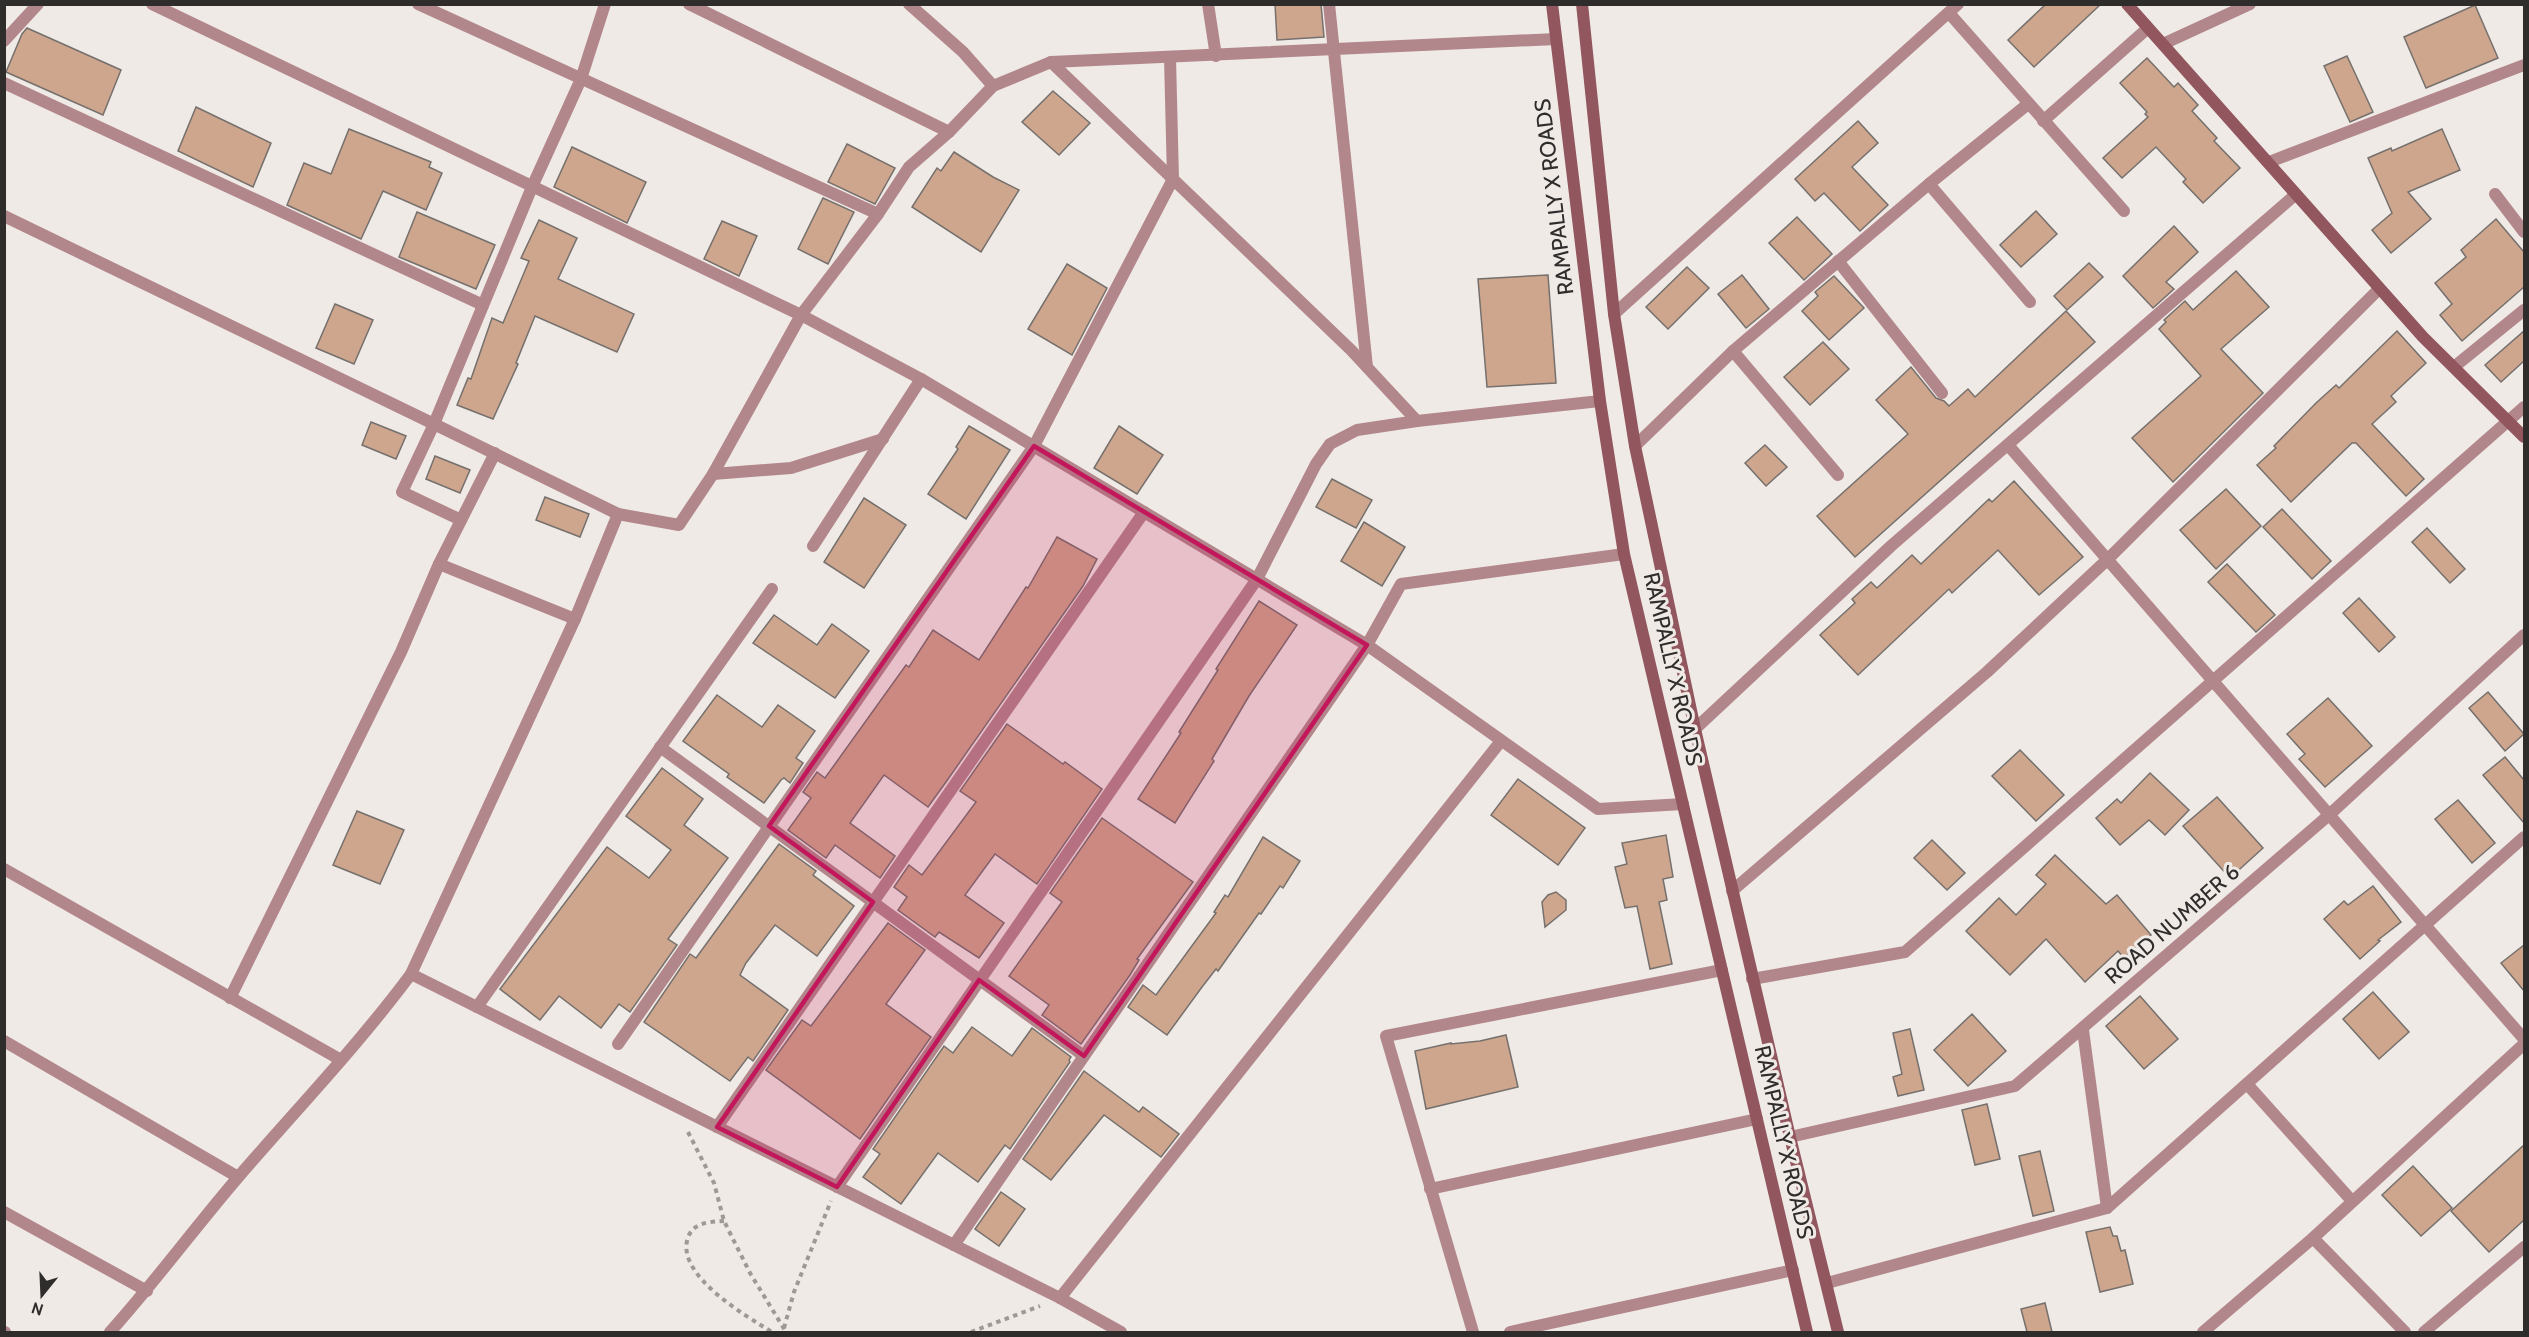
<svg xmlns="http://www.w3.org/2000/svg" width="2529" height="1337" viewBox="0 0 2529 1337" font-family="Cabin,sans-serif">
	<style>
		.building { fill: #cea68d; stroke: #75706d; stroke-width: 1.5 }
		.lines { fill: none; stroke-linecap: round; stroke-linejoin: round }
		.path { stroke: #9d9996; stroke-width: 4; stroke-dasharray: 4.5 4.5; stroke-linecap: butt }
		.street { stroke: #b2878c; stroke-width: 12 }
		.secondary { stroke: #92565f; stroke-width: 12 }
		.marked { fill: #c2185b; fill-opacity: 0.2; stroke: #c2185b; stroke-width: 4.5; stroke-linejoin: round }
		.labels { text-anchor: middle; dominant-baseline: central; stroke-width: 6; stroke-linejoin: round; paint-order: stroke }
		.street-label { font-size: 22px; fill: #2f2d2c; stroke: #f0eae6 }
	</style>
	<rect width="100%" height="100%" fill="#f0eae6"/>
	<!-- building -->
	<g class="building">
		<polygon points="1275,4 1321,4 1324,37 1277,40"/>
		<polygon points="2046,4 2101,4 2034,67 2008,40"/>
		<polygon points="2475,5 2498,58 2426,88 2404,37"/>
		<polygon points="27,28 121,70 103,115 6,72 22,34"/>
		<polygon points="2347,56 2373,112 2350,122 2324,66"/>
		<polygon points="2147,58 2174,87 2178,83 2198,105 2192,111 2217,138 2214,141 2240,168 2203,203 2183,182 2186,179 2156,147 2122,178 2103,158 2148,117 2145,114 2147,112 2120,83"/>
		<polygon points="1053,91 1090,123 1059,155 1022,122"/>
		<polygon points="196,107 271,143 253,187 178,151"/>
		<polygon points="1858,121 1878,143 1852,167 1888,205 1860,231 1824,193 1815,201 1795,179"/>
		<polygon points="349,129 431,162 429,167 442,173 426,210 383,191 361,239 287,205 304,163 331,174"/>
		<polygon points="2442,129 2460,170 2408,192 2431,219 2391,253 2372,230 2392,213 2368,158 2391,148 2392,151"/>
		<polygon points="847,144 895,168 875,204 828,182"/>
		<polygon points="572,147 646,182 627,223 554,187"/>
		<polygon points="954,152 993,177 1019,190 981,252 912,207 937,168 941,171"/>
		<polygon points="823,198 854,212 828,264 798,249"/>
		<polygon points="2036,211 2057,234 2021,267 2000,245"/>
		<polygon points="417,212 495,245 476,289 399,257"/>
		<polygon points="1797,217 1832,254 1804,280 1769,243"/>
		<polygon points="2496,219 2524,252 2524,287 2462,341 2440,315 2452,304 2435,283 2466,257 2461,250"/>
		<polygon points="539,220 577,238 558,279 634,314 617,352 535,316 516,363 518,364 493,419 457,405 468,378 471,379 492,318 503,323 529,261 521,258"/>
		<polygon points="722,221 757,236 739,276 704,259"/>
		<polygon points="2174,226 2198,252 2166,282 2174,289 2153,308 2123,276"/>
		<polygon points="2089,263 2103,277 2067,310 2054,296"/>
		<polygon points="1067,264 1107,288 1072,355 1028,329"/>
		<polygon points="1687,267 1709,288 1668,329 1646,307"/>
		<polygon points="2236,271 2269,307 2221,349 2263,393 2173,482 2132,438 2201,376 2159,329 2166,322 2164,320 2185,301 2193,310"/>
		<polygon points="1548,275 1556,383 1487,387 1478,279"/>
		<polygon points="1742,275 1769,309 1746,328 1718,294"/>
		<polygon points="1834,276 1864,308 1829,340 1802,311 1818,296 1815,292"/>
		<polygon points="335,304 373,320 354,364 316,348"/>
		<polygon points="2066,311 2095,342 1855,557 1817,516 1908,434 1876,400 1911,367 1936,398 1944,401 1949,406 1968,389 1975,397"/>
		<polygon points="2397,331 2426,363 2391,396 2396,402 2372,424 2424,479 2406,496 2356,443 2352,443 2291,502 2257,465 2276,448 2274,446 2316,403 2336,385 2339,388"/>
		<polygon points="2524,331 2524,361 2501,382 2485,365"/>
		<polygon points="1823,342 1849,369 1810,405 1784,377"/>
		<polygon points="371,422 406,436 396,459 362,445"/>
		<polygon points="969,426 1010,450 966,519 928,494 958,449 956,447"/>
		<polygon points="1119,426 1163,455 1137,494 1094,468"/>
		<polygon points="1765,445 1787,467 1766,486 1745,463"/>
		<polygon points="435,456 470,470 460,493 426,479"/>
		<polygon points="1332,479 1372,500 1356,528 1316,507"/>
		<polygon points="2014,481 2083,557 2039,595 1998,550 1952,593 1949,589 1858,675 1820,635 1855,603 1852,599 1871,582 1877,588 1912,555 1921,564 1989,499 1992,502"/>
		<polygon points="2226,489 2261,526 2216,569 2180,530"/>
		<polygon points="545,497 589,514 580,537 536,520"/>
		<polygon points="864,498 906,525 864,588 824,562"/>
		<polygon points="2282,509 2331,561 2312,579 2263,527"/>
		<polygon points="1364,522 1405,547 1382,586 1341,561"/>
		<polygon points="2427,528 2465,569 2450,583 2412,542"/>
		<polygon points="1057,537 1097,559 1083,586 946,782 928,807 884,775 850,823 895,856 880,878 835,845 826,858 788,830 811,798 803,792 817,772 825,778 906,665 909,667 933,630 979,660 1026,587 1028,588"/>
		<polygon points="2227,564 2275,615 2256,632 2208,582"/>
		<polygon points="2359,598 2395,637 2379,652 2343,613"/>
		<polygon points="1259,601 1297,625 1249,696 1212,759 1214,761 1175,823 1138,799 1181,733 1179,732 1218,670 1216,669"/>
		<polygon points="774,615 817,645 832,624 869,651 835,698 753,643"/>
		<polygon points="2488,692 2524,734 2505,751 2469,708"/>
		<polygon points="717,695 762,727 778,705 815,731 796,758 803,763 790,783 784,778 781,780 764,803 727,777 729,774 683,741"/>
		<polygon points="2328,698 2372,746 2325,787 2299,759 2305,754 2287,734"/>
		<polygon points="1007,724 1063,764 1065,762 1102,789 1037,884 995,854 965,895 1004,923 979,958 939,932 935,937 898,910 907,897 894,887 909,865 922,875 976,802 960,791"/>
		<polygon points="2020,750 2064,795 2036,821 1992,776"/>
		<polygon points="2505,757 2524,780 2524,823 2483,775"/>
		<polygon points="662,768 703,799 684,825 728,858 668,939 677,945 630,1012 619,1004 601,1028 559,996 540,1020 500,989 607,847 649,878 671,850 626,816"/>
		<polygon points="2150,773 2189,810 2165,835 2149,820 2120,845 2096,818 2117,799 2121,803"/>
		<polygon points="1518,779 1585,828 1558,865 1491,815"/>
		<polygon points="2217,797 2263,848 2230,878 2183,826"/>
		<polygon points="2458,800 2495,843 2472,863 2435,819"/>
		<polygon points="357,811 404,830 380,884 333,865"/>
		<polygon points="1102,818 1193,882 1137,959 1139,960 1130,975 1081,1044 1042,1015 1049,1005 1009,976 1062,902 1050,893"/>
		<polygon points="1666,835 1673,877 1663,879 1667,900 1659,902 1672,964 1650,969 1637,906 1625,908 1615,867 1627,864 1622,843"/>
		<polygon points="1263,837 1300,861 1283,888 1280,886 1261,914 1259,913 1218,971 1216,969 1202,987 1167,1035 1128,1007 1143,985 1156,995 1216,913 1214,912 1225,895 1228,897"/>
		<polygon points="1932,840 1965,873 1947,890 1914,858"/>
		<polygon points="779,844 816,871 813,875 854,906 817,956 775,925 746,963 740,975 788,1010 753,1061 748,1057 730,1081 644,1022 690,954 696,958"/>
		<polygon points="2055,855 2106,904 2117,895 2151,935 2124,958 2118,951 2085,982 2046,939 2010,975 1966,931 1999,898 2016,915 2046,884 2036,875"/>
		<polygon points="2373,886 2401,922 2378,940 2380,941 2360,959 2324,919 2344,901 2348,905"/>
		<polygon points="1556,892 1566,900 1566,910 1545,927 1542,902 1548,895"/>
		<polygon points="888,923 925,950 886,1004 931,1037 860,1139 766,1070 802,1020 811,1026"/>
		<polygon points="2524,945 2524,991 2501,963"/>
		<polygon points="2373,992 2409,1032 2379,1059 2343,1019"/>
		<polygon points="2140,996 2178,1039 2144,1069 2106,1026"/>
		<polygon points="1972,1014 2006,1051 1968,1086 1934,1050"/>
		<polygon points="972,1027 1012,1056 1032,1028 1071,1057 1069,1060 1070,1062 1010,1149 1005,1145 978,1182 938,1153 901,1204 863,1177 880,1154 873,1149 944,1046 953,1053"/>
		<polygon points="1910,1029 1924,1090 1898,1096 1893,1077 1902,1074 1893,1033"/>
		<polygon points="1506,1035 1518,1087 1426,1109 1415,1051 1451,1043 1451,1044 1480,1041"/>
		<polygon points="1084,1071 1139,1112 1143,1107 1179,1134 1161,1157 1104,1115 1051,1180 1023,1159"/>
		<polygon points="1987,1104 2000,1159 1975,1165 1962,1110"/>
		<polygon points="2524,1145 2524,1220 2489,1252 2451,1211"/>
		<polygon points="2040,1151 2054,1211 2033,1216 2019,1156"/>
		<polygon points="2413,1166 2452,1208 2421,1236 2382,1195"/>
		<polygon points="1001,1192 1025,1209 999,1246 975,1229"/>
		<polygon points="2110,1227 2113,1236 2117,1236 2121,1251 2125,1250 2133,1284 2100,1292 2086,1232"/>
		<polygon points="2045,1303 2052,1332 2027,1332 2021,1309"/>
	</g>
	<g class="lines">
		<!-- path -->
		<g class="path">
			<polyline points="688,1132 714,1183 724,1221 750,1273 786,1332"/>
			<path d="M724 1221C709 1222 691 1222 687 1241 679 1277 746 1316 772 1332"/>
			<polyline points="784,1328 794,1292 831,1201"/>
			<polyline points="971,1332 1040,1306"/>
		</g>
		<!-- street -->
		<g class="street">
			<polyline points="152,4 801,315 921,379 1367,645 1598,809 1683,804"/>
			<polyline points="418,4 878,214"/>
			<polyline points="689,4 949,132"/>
			<polyline points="909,4 963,52 993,86"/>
			<polyline points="1208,4 1216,56"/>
			<polyline points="1329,4 1367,367"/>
			<polyline points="1949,13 2124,211"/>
			<polyline points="4,41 38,4"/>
			<polyline points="2163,44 2250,4"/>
			<polyline points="1051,62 1351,350 1417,421"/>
			<polyline points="4,83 483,305"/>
			<polyline points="2043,121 2148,28"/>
			<polyline points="2269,162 2524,65"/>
			<polyline points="1929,184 2030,302"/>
			<polyline points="2495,194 2524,232"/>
			<polyline points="4,216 434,424 402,492 461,520"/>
			<polyline points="1838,261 1942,393"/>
			<polyline points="1614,314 1958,4"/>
			<polyline points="1733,351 1838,475"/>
			<polyline points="2454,367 2524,310"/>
			<polyline points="2008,445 2524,1039"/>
			<polyline points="1635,446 1733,351 1929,184 2028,104"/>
			<polyline points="713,474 791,468 883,439"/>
			<polyline points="618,514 679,525 713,474 801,315 878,214 909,167 949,132 993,86 1051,62 1556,39"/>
			<polyline points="813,546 921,379"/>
			<polyline points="439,564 575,619"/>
			<polyline points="1695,729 1891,546 2295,195"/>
			<polyline points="660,747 1084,1056"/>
			<polyline points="4,869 341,1060"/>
			<polyline points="1732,891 1987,672 2108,559 2379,289"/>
			<polyline points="411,974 1060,1298 1121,1332"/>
			<polyline points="1752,979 1905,952 2524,407"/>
			<polyline points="230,998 401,652 439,564 495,453"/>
			<polyline points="477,1007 772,589"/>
			<polyline points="2083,1030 2107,1208"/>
			<polyline points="4,1041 238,1177"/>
			<polyline points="618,1044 1034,446 1173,179 1170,58"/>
			<polyline points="2247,1084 2352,1201"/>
			<polyline points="717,1127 1144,512"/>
			<polyline points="1790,1137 2015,1086 2329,815 2524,635"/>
			<polyline points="837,1187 1257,579 1316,464 1330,444 1357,430 1417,421 1600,401"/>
			<polyline points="1430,1189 1757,1119"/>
			<polyline points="4,1212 147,1291"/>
			<polyline points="2313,1238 2405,1332"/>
			<polyline points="954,1245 1367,645 1401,584 1624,554"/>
			<polyline points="1827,1283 2107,1208 2524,837"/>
			<polyline points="1060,1298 1501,741"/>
			<polyline points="4,1332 5,1332"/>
			<path d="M110 1332C155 1282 196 1226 240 1175 298 1108 359 1044 411 974L575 619 618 514 434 424 532 187 581 79 605 4"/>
			<polyline points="1473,1332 1386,1036 1722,970"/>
			<polyline points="1510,1332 1793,1270"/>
			<polyline points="2203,1332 2313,1238 2524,1044"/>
			<polyline points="2424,1332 2524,1247"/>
		</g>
		<!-- secondary -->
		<g class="secondary">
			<polyline points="1552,4 1600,401 1624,554 1807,1332"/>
			<polyline points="1582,4 1614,314 1635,446 1695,729 1790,1137 1838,1332"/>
			<polyline points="2127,4 2423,337 2524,437"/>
		</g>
	</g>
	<!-- marked area -->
	<path class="marked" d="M1034 446 1367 645 1084 1056 979 980 837 1187 717 1127 873 902 769 826Z"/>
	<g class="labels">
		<!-- street labels -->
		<g class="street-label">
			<text transform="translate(1554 197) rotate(-97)">RAMPALLY X ROADS</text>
			<text transform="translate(1673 669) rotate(77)">RAMPALLY X ROADS</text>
			<text transform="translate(2172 924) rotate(-41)">ROAD NUMBER 6</text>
			<text transform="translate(1784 1142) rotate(77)">RAMPALLY X ROADS</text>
		</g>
	</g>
	<!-- border -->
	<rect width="2529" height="1337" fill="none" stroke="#2f2d2c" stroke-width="12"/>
	<!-- north arrow -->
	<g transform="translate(42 1295) rotate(198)" stroke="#f0eae6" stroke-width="4.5" paint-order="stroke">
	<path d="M0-4.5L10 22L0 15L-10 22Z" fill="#2f2d2c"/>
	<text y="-9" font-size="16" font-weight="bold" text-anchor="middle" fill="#2f2d2c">N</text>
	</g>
</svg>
